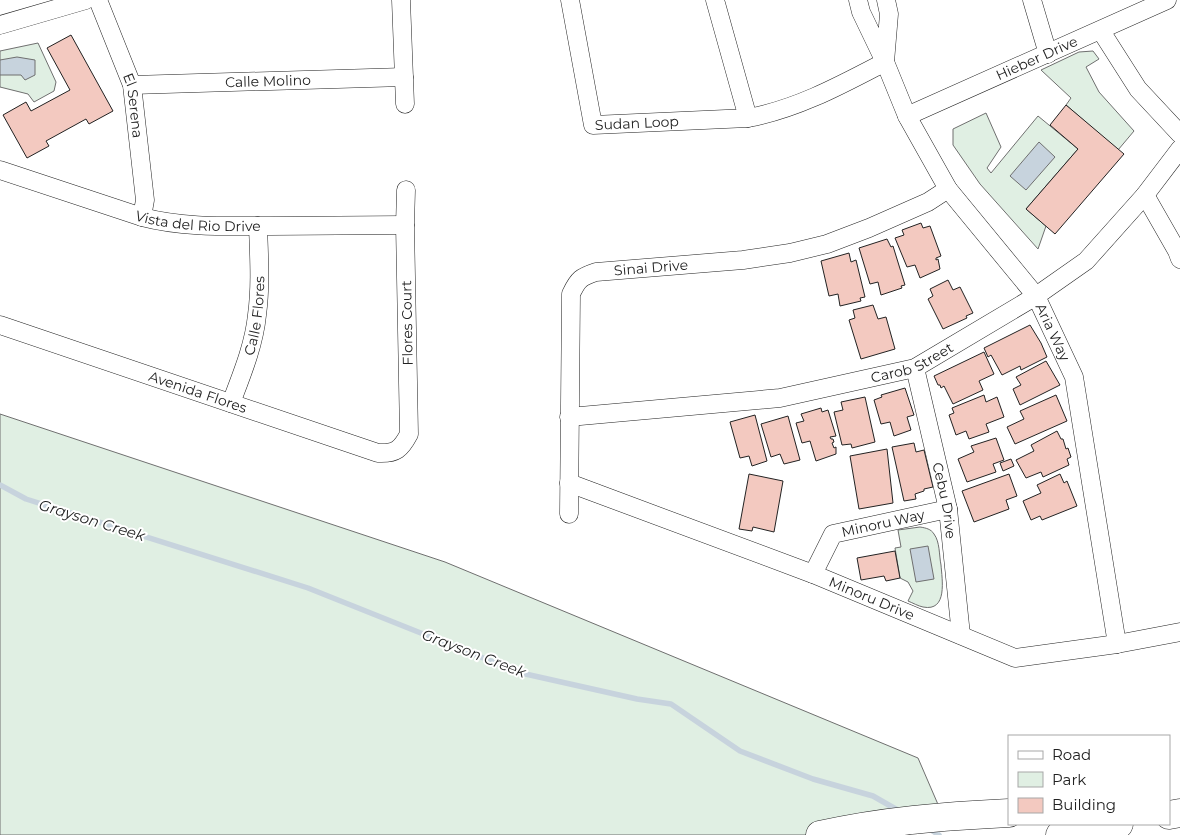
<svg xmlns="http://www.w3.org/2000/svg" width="1180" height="835" viewBox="0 0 1180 835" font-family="Montserrat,sans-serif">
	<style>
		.green { fill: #e0efe3; stroke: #6f6f6f }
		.water { fill: #c7d3dd; stroke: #6f6f6f }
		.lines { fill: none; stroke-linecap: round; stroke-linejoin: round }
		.stream { stroke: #c7d3dd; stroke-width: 5.5 }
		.building { fill: #f3c9c0; stroke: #222 }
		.street-casing { stroke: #222; stroke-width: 19 }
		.highway-casing { stroke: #222; stroke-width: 29 }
		.street { stroke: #fff; stroke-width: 18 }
		.highway { stroke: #fff; stroke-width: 28 }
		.labels { text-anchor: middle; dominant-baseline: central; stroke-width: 4; stroke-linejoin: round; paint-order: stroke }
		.street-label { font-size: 14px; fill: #222; stroke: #fff }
		.water-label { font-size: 15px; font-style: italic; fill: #222; stroke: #fff }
	</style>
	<rect width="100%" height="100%" fill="#fff"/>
	<!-- green -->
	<g class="green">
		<polygon points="38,43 56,82 54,91 34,102 28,94 0,87 0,51"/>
		<polygon points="1093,51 1099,59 1086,67 1099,92 1134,131 1118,150 1066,105 1071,98 1041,70 1079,52"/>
		<polygon points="986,113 1001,147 987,168 991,173 1038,116 1078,149 1026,209 1046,226 1038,249 980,184 953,145 953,129"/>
		<polygon points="0,414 445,562 918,758 943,816 820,835 0,835"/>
		<path d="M920 527C926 528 931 529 934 534 940 542 939 555 941 565 942 579 948 612 923 607 918 606 913 603 908 601L913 591 908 582 900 578 895 548 901 547 898 530Z"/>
	</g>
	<!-- water -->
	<g class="water">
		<polygon points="17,57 35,60 35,75 25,80 21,75 0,75 0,60"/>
		<polygon points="1039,142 1055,157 1026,190 1010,176"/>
		<polygon points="928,546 934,579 916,582 910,549"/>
	</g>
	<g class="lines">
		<!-- stream -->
		<g class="stream">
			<polyline points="0,485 26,499 308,588 521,673 637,699 671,704 740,751 813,779 873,796 901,812"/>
			<polyline points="928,828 939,835"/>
		</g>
	</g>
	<!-- building -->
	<g class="building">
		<polygon points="71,35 113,111 89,124 86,119 46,141 49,146 27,158 3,115 26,102 31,111 70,90 47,48"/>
		<polygon points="1066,105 1124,154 1055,234 1026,209 1078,149 1050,125"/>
		<polygon points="921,223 923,228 930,226 941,256 936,258 936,260 938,259 940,269 920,278 915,265 907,267 895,238 904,235 902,230"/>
		<polygon points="887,239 891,247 893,246 905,285 901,286 902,288 881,295 878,282 870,284 859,248"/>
		<polygon points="849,253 851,262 856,260 865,297 860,298 861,301 840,306 838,294 829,296 821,261"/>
		<polygon points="948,280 953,290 960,287 973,313 966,316 967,318 943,329 928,299 933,296 930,289"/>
		<polygon points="873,305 878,319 886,317 895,349 861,359 849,320 855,318 853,310"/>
		<polygon points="1030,325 1041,343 1047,357 1021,370 1020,366 1002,375 991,355 988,357 984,348"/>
		<polygon points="984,352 994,374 979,381 983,390 953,404 944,386 941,388 940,385 938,385 934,376"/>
		<polygon points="1046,361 1060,385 1020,405 1013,389 1021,385 1016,377"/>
		<polygon points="905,388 914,415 907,417 911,430 894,436 890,422 881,424 874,400 882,397 881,395"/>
		<polygon points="984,395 986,402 997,397 1004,417 986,424 989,432 969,439 966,431 956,435 949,415 954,413 952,408"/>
		<polygon points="1056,395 1067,421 1015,444 1007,427 1024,419 1020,411"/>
		<polygon points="865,397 875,442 852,448 851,444 842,445 834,412 843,410 841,402"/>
		<polygon points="821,408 822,412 828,410 836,436 830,437 831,439 833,439 834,442 832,443 834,448 836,447 836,454 816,461 810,441 802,443 796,423 804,421 801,414"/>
		<polygon points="755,415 767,461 752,466 749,456 740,458 730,422"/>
		<polygon points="788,416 800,460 784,464 780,454 771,457 761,424"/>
		<polygon points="1057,431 1061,439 1063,439 1066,449 1068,448 1071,457 1067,459 1069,465 1043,477 1041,472 1026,478 1016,460 1034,451 1031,445"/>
		<polygon points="996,438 1004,460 993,464 996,472 967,482 958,459 974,452 971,446"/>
		<polygon points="914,443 916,452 924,450 933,487 924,489 924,491 915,494 916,499 904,501 892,447"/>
		<polygon points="887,449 893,503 859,509 850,456"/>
		<polygon points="1011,459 1014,466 1003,471 1000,463"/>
		<polygon points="749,474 783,481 774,532 753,527 752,531 739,529"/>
		<polygon points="1009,474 1017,496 1006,500 1009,509 974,522 962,491"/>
		<polygon points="1060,474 1064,483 1067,481 1077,506 1042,520 1040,516 1031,520 1023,501 1041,493 1037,485"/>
		<polygon points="895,551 900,578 886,581 884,576 861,580 857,558"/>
	</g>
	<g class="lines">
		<!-- street casing -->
		<g class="street-casing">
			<g id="street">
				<path id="s1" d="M98 0 132 85 145 200 142 217"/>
				<polyline points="401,0 405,104"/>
				<path id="s2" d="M570 0 593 125 748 118 715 0"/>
				<polyline points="858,0 861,12 885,62 889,14 886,0"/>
				<polyline points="1032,0 1048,54"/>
				<polyline points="0,25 86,0"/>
				<polyline points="1101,31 1138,89 1180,134"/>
				<path id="s3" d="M132 85 404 77"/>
				<path id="s4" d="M907 116 1167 0"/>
				<path id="s5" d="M748 118C797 109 841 85 885 62L907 116 948 189 1036 296 1074 377 1117 644"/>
				<path id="s6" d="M0 170 142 217C184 228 228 226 271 226 316 226 361 225 405 225"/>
				<polyline points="1145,195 1177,251 1180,259"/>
				<path id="s7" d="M0 325 378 453C396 454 401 449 409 434L405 225 406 190"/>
				<path id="s8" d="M915 368 948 509 961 635"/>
				<path id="s9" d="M231 403C242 374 254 345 257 315 261 285 259 256 258 226"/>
				<path id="s10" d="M569 417 780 398 915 368 1036 296 1086 261 1145 195 1180 149"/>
				<path id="s11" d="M569 483 813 574 1015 658 1117 644 1180 632"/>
				<path id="s12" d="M569 514 571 294C578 279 581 277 596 272L743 260 790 253 827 244 869 228 928 202 948 189"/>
				<path id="s13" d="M813 574 833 534 948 509"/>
			</g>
		</g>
		<!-- highway casing -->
		<g class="highway-casing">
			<g id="highway">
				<polyline points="1169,815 1180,813"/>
				<path d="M820 835C882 821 945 816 1009 813"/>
				<polyline points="1060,835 1119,824"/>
			</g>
		</g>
		<!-- street -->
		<use href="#street" class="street"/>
		<!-- highway -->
		<use href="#highway" class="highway"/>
	</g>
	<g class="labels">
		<!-- street labels -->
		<g class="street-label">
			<text stroke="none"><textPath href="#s4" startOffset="142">Hieber Drive</textPath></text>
			<text stroke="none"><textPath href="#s3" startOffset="136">Calle Molino</textPath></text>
			<text stroke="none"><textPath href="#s1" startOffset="112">El Serena</textPath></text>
			<text stroke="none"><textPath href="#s2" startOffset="171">Sudan Loop</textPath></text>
			<text stroke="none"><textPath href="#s6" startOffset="206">Vista del Rio Drive</textPath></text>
			<text stroke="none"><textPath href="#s12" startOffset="310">Sinai Drive</textPath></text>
			<text stroke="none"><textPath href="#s9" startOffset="91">Calle Flores</textPath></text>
			<text transform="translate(407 323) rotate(-91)">Flores Court</text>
			<text stroke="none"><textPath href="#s5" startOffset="469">Aria Way</textPath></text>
			<text stroke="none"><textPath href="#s10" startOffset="349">Carob Street</textPath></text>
			<text stroke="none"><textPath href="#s7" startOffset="209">Avenida Flores</textPath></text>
			<text stroke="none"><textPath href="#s8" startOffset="136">Cebu Drive</textPath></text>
			<text stroke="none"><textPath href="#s13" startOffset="96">Minoru Way</textPath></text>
			<text stroke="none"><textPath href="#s11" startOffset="324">Minoru Drive</textPath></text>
		</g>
		<!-- water labels -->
		<g class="water-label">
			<text transform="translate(92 520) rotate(17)">Grayson Creek</text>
			<text transform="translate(474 653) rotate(21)">Grayson Creek</text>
		</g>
	</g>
	<!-- legend -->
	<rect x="1008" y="735" width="162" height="90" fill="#ffffff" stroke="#a7a7a7"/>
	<rect x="1018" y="751" width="25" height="8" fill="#ffffff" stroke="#a7a7a7"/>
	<text x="1052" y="760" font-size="15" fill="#222222">Road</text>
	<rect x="1018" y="772" width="25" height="15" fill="#e0efe3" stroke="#a7a7a7"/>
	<text x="1052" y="785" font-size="15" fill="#222222">Park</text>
	<rect x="1018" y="798" width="25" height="15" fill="#f3c9c0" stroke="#a7a7a7"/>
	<text x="1052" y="810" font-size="15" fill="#222222">Building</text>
</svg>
